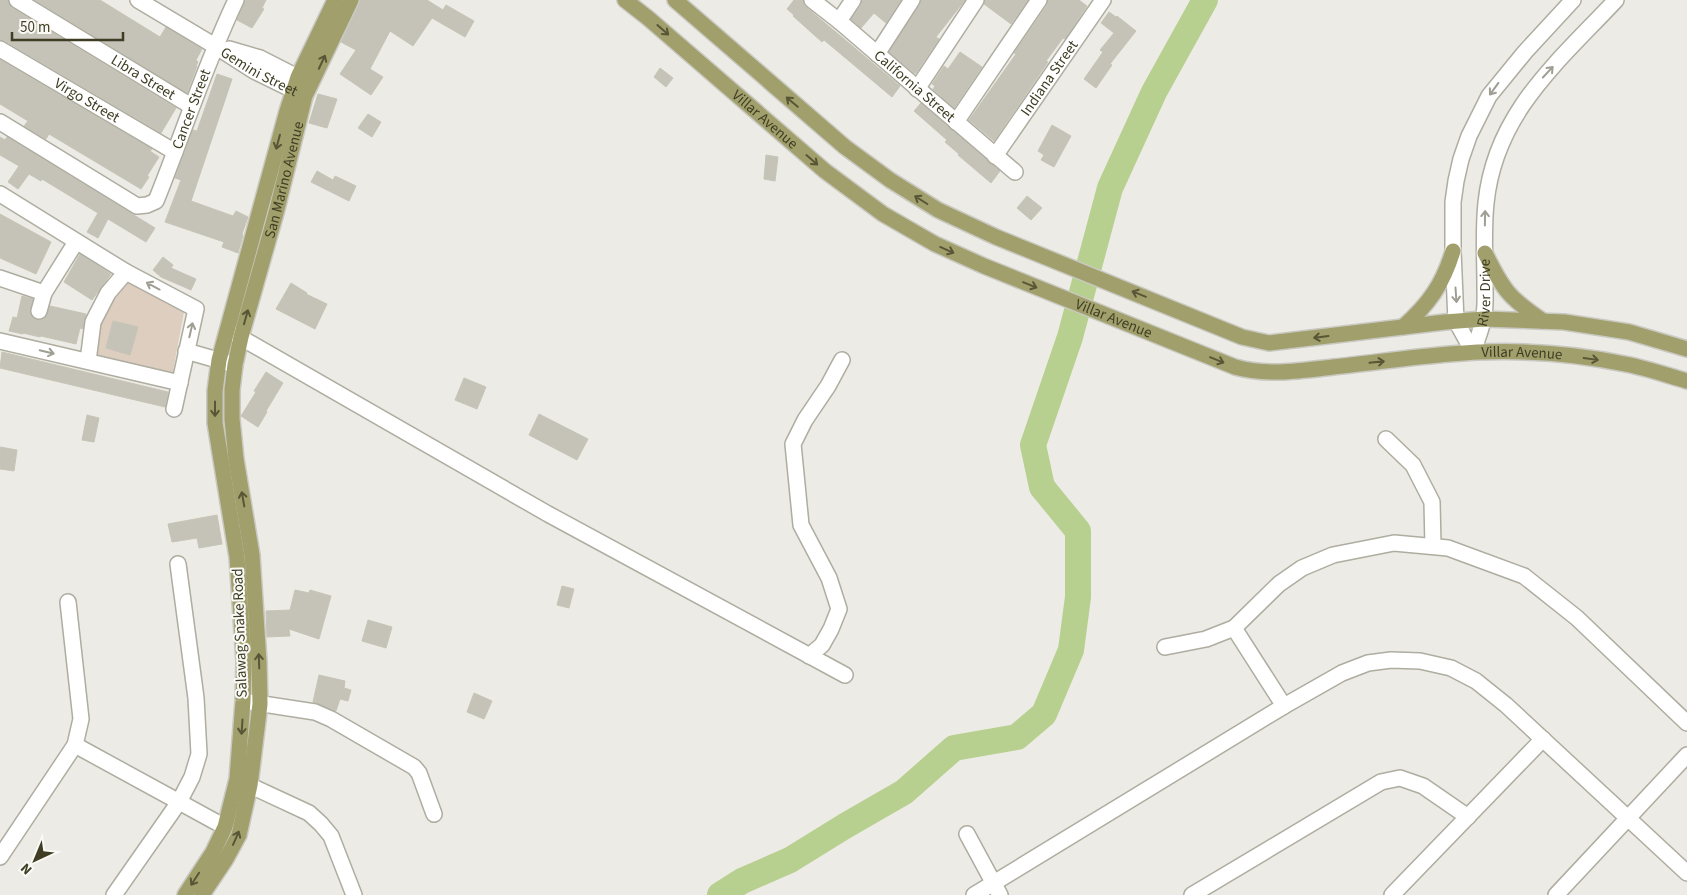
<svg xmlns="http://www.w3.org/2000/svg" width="1687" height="895" viewBox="0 0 1687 895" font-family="'Source Sans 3',sans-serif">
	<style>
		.green { fill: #ddcebf }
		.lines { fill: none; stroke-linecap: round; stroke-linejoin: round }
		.river { stroke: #b7d08f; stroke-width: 26 }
		.building { fill: #c5c2b7; stroke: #c7c4b7 }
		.minor-casing { stroke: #aeada0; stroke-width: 18 }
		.major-casing { stroke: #c9c9c2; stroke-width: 18 }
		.minor { stroke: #fff; stroke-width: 15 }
		.major { stroke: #a19f6b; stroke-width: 15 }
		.oneway { stroke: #585636 }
		.oneway2 { stroke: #9f9e92 }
		.labels { text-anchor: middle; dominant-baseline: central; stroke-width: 4; stroke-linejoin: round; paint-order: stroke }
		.street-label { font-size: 15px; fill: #3f3e24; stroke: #faf9f5 }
	</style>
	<rect width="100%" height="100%" fill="#edebe5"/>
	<!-- green -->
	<polygon class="green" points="128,281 184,312 172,376 93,357 103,315"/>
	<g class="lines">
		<!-- river -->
		<polyline class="river" points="720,895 742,881 790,860 845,826 904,792 954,748 1017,737 1044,714 1071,650 1078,597 1078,531 1042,487 1033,445 1070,337 1110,188 1154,92 1205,0"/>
	</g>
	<!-- building -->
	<g class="building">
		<polygon points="0,0 8,0 12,8 176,108 161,133 5,41 0,40"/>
		<polygon points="35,0 100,0 160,37 166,27 202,49 196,60 198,62 196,66 197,66 187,93"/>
		<polygon points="245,0 266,0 262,8 264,9 252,28 237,20"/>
		<polygon points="360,0 427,0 443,10 446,5 474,21 465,37 432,18 413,46 390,31 370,69 383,77 371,95 340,74 356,50 341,42"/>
		<polygon points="794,0 803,0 806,7 900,86 892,97 824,40 822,42 793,16 794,15 787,9"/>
		<polygon points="862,0 901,0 886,23 874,13 861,28 851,19 861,5"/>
		<polygon points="921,0 965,0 936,37 939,39 916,73 914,73 889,52 920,5"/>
		<polygon points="985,0 1028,0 1011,24 984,4"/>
		<polygon points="1048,0 1079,0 1087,6 1065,39 1063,38 1046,61 1048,62 994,141 969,120 1016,54 1014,53 1047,5"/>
		<polygon points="1109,12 1116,17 1117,16 1136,31 1110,64 1112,65 1096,88 1084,79 1103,52 1100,50 1114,33 1101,23"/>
		<polygon points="960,52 982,67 954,108 933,89 935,86 932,84 944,66 948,69"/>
		<polygon points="0,60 152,149 150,151 159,157 147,176 149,177 141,189 49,134 46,139 24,126 28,121 0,104"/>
		<polygon points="660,68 673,78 666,87 654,77"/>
		<polygon points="217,74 232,79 191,201 233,216 236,211 248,217 242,234 243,235 238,253 222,247 224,242 165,222 181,180 175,178 193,130 197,131"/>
		<polygon points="318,94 337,99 327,128 309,123"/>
		<polygon points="921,103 1000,171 991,183 958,155 959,154 945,142 947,140 914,111"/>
		<polygon points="368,114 381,122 372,137 358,128"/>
		<polygon points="1052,125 1071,136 1054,167 1041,160 1044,155 1038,151"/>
		<polygon points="0,137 5,140 7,137 155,228 146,242 108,219 98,238 87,232 98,213 42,179 41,181 29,174 18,189 8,182 19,166 0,155"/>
		<polygon points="766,155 778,157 775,181 764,179"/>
		<polygon points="317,171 333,180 335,176 356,186 349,201 311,182"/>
		<polygon points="1027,196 1042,208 1031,220 1017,208"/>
		<polygon points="0,214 51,242 36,274 0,258"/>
		<polygon points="80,254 111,274 92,300 64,282"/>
		<polygon points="163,257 173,265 171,268 196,279 191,290 161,277 153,270"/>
		<polygon points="291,283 307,293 306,294 327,304 315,329 276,309"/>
		<polygon points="22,296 33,299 30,313 33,318 37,320 42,320 46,317 50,306 86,314 83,329 80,328 76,344 41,336 40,337 23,333 23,334 9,331 13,317 17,318"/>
		<polygon points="113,321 138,327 130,355 106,348"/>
		<polygon points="2,352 168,392 165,407 0,368"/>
		<polygon points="266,372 283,383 266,411 267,412 258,427 241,416 256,392 254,391"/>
		<polygon points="464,378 486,387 477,409 455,400"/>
		<polygon points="539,414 588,439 577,460 529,435"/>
		<polygon points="87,415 99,418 94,442 82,440"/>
		<polygon points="0,447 17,450 14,471 0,469"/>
		<polygon points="217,515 222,544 199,548 197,538 172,542 168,524"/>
		<polygon points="562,586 574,589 569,608 557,605"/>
		<polygon points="295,590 309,593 310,590 331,596 319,639 289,629 290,636 267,637 266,611 290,610"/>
		<polygon points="368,620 392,627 386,648 362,641"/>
		<polygon points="319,675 345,681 344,688 351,690 348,701 340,699 336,711 313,702"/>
		<polygon points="474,693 492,701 484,719 467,712"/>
	</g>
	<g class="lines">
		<!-- minor casing -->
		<g class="minor-casing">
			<g id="minor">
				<path id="s1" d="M17 0 191 106"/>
				<path id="s2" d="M138 0 215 46 254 71 305 96"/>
				<path id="s3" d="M812 0 839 21 1015 172"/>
				<polyline points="839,21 853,0"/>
				<path id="s4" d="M0 49 175 152"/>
				<polyline points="229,49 260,58 309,83"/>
				<polyline points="877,54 912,0"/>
				<polyline points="917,89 976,0"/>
				<path id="s5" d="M0 122 137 206 147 205 156 201C183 134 205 65 236 0"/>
				<polyline points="956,122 1039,0"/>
				<path id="s6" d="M995 156 1103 0"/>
				<polyline points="0,194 126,272 196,309 174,409"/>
				<polyline points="0,278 44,293"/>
				<polyline points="39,311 44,293 76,242"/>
				<polyline points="231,332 548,514 845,675"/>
				<polyline points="0,341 180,383"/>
				<polyline points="186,351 235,365"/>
				<path id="s7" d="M1473 352C1476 342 1481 331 1483 320 1486 309 1485 297 1485 286 1485 258 1483 230 1486 203 1495 113 1558 62 1616 0"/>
				<polyline points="1473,352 1456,321 1453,251 1453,202 1456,181 1461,159 1469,136 1489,96 1525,52 1573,0"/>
				<polyline points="88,361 93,322 108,293 126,272"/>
				<polyline points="1386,439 1413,465 1432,502 1433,546"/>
				<polyline points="1234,628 1284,706"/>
				<polyline points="1165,647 1206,639 1234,628 1279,584 1302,568 1333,555 1394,543 1448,548 1524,576 1577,618 1687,723"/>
				<polyline points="809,656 822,645 831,629 839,609 829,578 801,525 793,444 805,420 828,386 842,360"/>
				<polyline points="243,701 315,712 331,719 414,767 419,773 434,814"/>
				<polyline points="75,745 225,827"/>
				<polyline points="238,780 309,813 321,824 331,836 354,895"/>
				<polyline points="967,834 1000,895"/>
				<polyline points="0,857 75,745 81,719 68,602"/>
				<polyline points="114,895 179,802 192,777 199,754 196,698 178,564"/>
				<polyline points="974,895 1284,706 1342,673 1368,663 1391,660 1420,661 1451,668 1476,681 1506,705 1687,873"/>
				<polyline points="1192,895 1381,782 1400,778 1423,786 1468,817"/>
				<polyline points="1392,895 1543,739"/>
				<polyline points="1556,895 1687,755"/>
			</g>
		</g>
		<!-- major casing -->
		<g class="major-casing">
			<g id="major">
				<path id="s8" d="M625 0 648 18 825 171 883 214 935 244 984 266 1235 367C1267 376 1299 371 1333 367 1372 363 1411 357 1450 354 1507 349 1568 352 1625 364 1646 368 1666 375 1687 381"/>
				<polyline points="675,0 845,147 890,180 938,210 996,237 1242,337 1269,343 1445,322 1484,319 1564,322 1629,332 1687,349"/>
				<path d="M1485 253C1503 290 1509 298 1543 321"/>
				<path d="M1403 327C1429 304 1443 284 1453 251"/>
				<polyline points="185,895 213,852 225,827 237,779 243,701 244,662 237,557 215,423 215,391 219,360 287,111 298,77 335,0"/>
				<path id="s9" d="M202 895 226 859 239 835 250 785 260 704 259 662 252 555 236 459 232 419V390L235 365 241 337 276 213 305 96 351 0"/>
			</g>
		</g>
		<!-- minor -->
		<use href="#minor" class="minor"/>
		<!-- major -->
		<use href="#major" class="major"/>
	</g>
	<!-- one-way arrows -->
	<defs><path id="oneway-shaft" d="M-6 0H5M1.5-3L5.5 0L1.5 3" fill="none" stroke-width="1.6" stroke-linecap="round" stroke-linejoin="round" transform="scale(1.25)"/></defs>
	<g class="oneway">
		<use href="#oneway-shaft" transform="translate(663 30) rotate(41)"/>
		<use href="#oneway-shaft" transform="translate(322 62) rotate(-65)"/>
		<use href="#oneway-shaft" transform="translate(792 102) rotate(-140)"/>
		<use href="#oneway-shaft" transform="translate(278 142) rotate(105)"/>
		<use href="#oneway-shaft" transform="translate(812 160) rotate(41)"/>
		<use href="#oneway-shaft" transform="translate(921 200) rotate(-148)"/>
		<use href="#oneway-shaft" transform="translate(947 250) rotate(24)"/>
		<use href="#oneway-shaft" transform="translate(1030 285) rotate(22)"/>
		<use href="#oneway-shaft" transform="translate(1139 294) rotate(-158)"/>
		<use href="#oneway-shaft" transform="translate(246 317) rotate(-74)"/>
		<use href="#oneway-shaft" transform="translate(1321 337) rotate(173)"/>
		<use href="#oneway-shaft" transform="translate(1591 359) rotate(8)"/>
		<use href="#oneway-shaft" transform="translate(1217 360) rotate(22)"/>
		<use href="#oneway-shaft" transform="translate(1377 362) rotate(-6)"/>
		<use href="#oneway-shaft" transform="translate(215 409) rotate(90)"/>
		<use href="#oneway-shaft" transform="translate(243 499) rotate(-100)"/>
		<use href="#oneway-shaft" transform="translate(259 661) rotate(-92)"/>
		<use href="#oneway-shaft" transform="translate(242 727) rotate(94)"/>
		<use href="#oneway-shaft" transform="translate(236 838) rotate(-66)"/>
		<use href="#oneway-shaft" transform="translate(195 879) rotate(123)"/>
	</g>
	<g class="oneway2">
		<use href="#oneway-shaft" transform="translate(1548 72) rotate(-47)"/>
		<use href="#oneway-shaft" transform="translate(1494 89) rotate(126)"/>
		<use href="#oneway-shaft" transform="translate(1485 218) rotate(-89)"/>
		<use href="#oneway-shaft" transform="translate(153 286) rotate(-152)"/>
		<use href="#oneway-shaft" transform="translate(1456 295) rotate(86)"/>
		<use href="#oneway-shaft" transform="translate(191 330) rotate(-77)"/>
		<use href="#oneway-shaft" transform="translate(47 352) rotate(13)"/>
	</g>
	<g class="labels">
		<!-- street labels -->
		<g class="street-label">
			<text stroke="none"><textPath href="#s2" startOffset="141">Gemini Street</textPath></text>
			<text stroke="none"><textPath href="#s1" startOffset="148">Libra Street</textPath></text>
			<text stroke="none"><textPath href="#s6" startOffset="95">Indiana Street</textPath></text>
			<text stroke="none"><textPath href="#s3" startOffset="134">California Street</textPath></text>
			<text stroke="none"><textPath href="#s4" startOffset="101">Virgo Street</textPath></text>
			<text stroke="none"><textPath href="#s5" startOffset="279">Cancer Street</textPath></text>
			<text stroke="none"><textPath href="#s8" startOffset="184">Villar Avenue</textPath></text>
			<text stroke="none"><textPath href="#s9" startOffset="736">San Marino Avenue</textPath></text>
			<text stroke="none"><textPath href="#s7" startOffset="61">River Drive</textPath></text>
			<text stroke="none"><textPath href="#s8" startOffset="589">Villar Avenue</textPath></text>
			<text stroke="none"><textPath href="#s8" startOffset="1008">Villar Avenue</textPath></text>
			<text transform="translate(240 633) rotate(-92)">Salawag Snake Road</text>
		</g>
	</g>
	<!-- north arrow -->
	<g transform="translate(35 860) rotate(224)" stroke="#faf9f5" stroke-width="4" paint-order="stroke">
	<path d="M0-4L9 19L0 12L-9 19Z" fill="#3f3e24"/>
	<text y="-8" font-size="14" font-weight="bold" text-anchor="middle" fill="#3f3e24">N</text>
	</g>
	<!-- scale -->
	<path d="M12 32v8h111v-8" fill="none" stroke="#3f3e24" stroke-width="2.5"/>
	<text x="20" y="32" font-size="15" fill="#3f3e24" stroke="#faf9f5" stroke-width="4" paint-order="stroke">50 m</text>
</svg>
